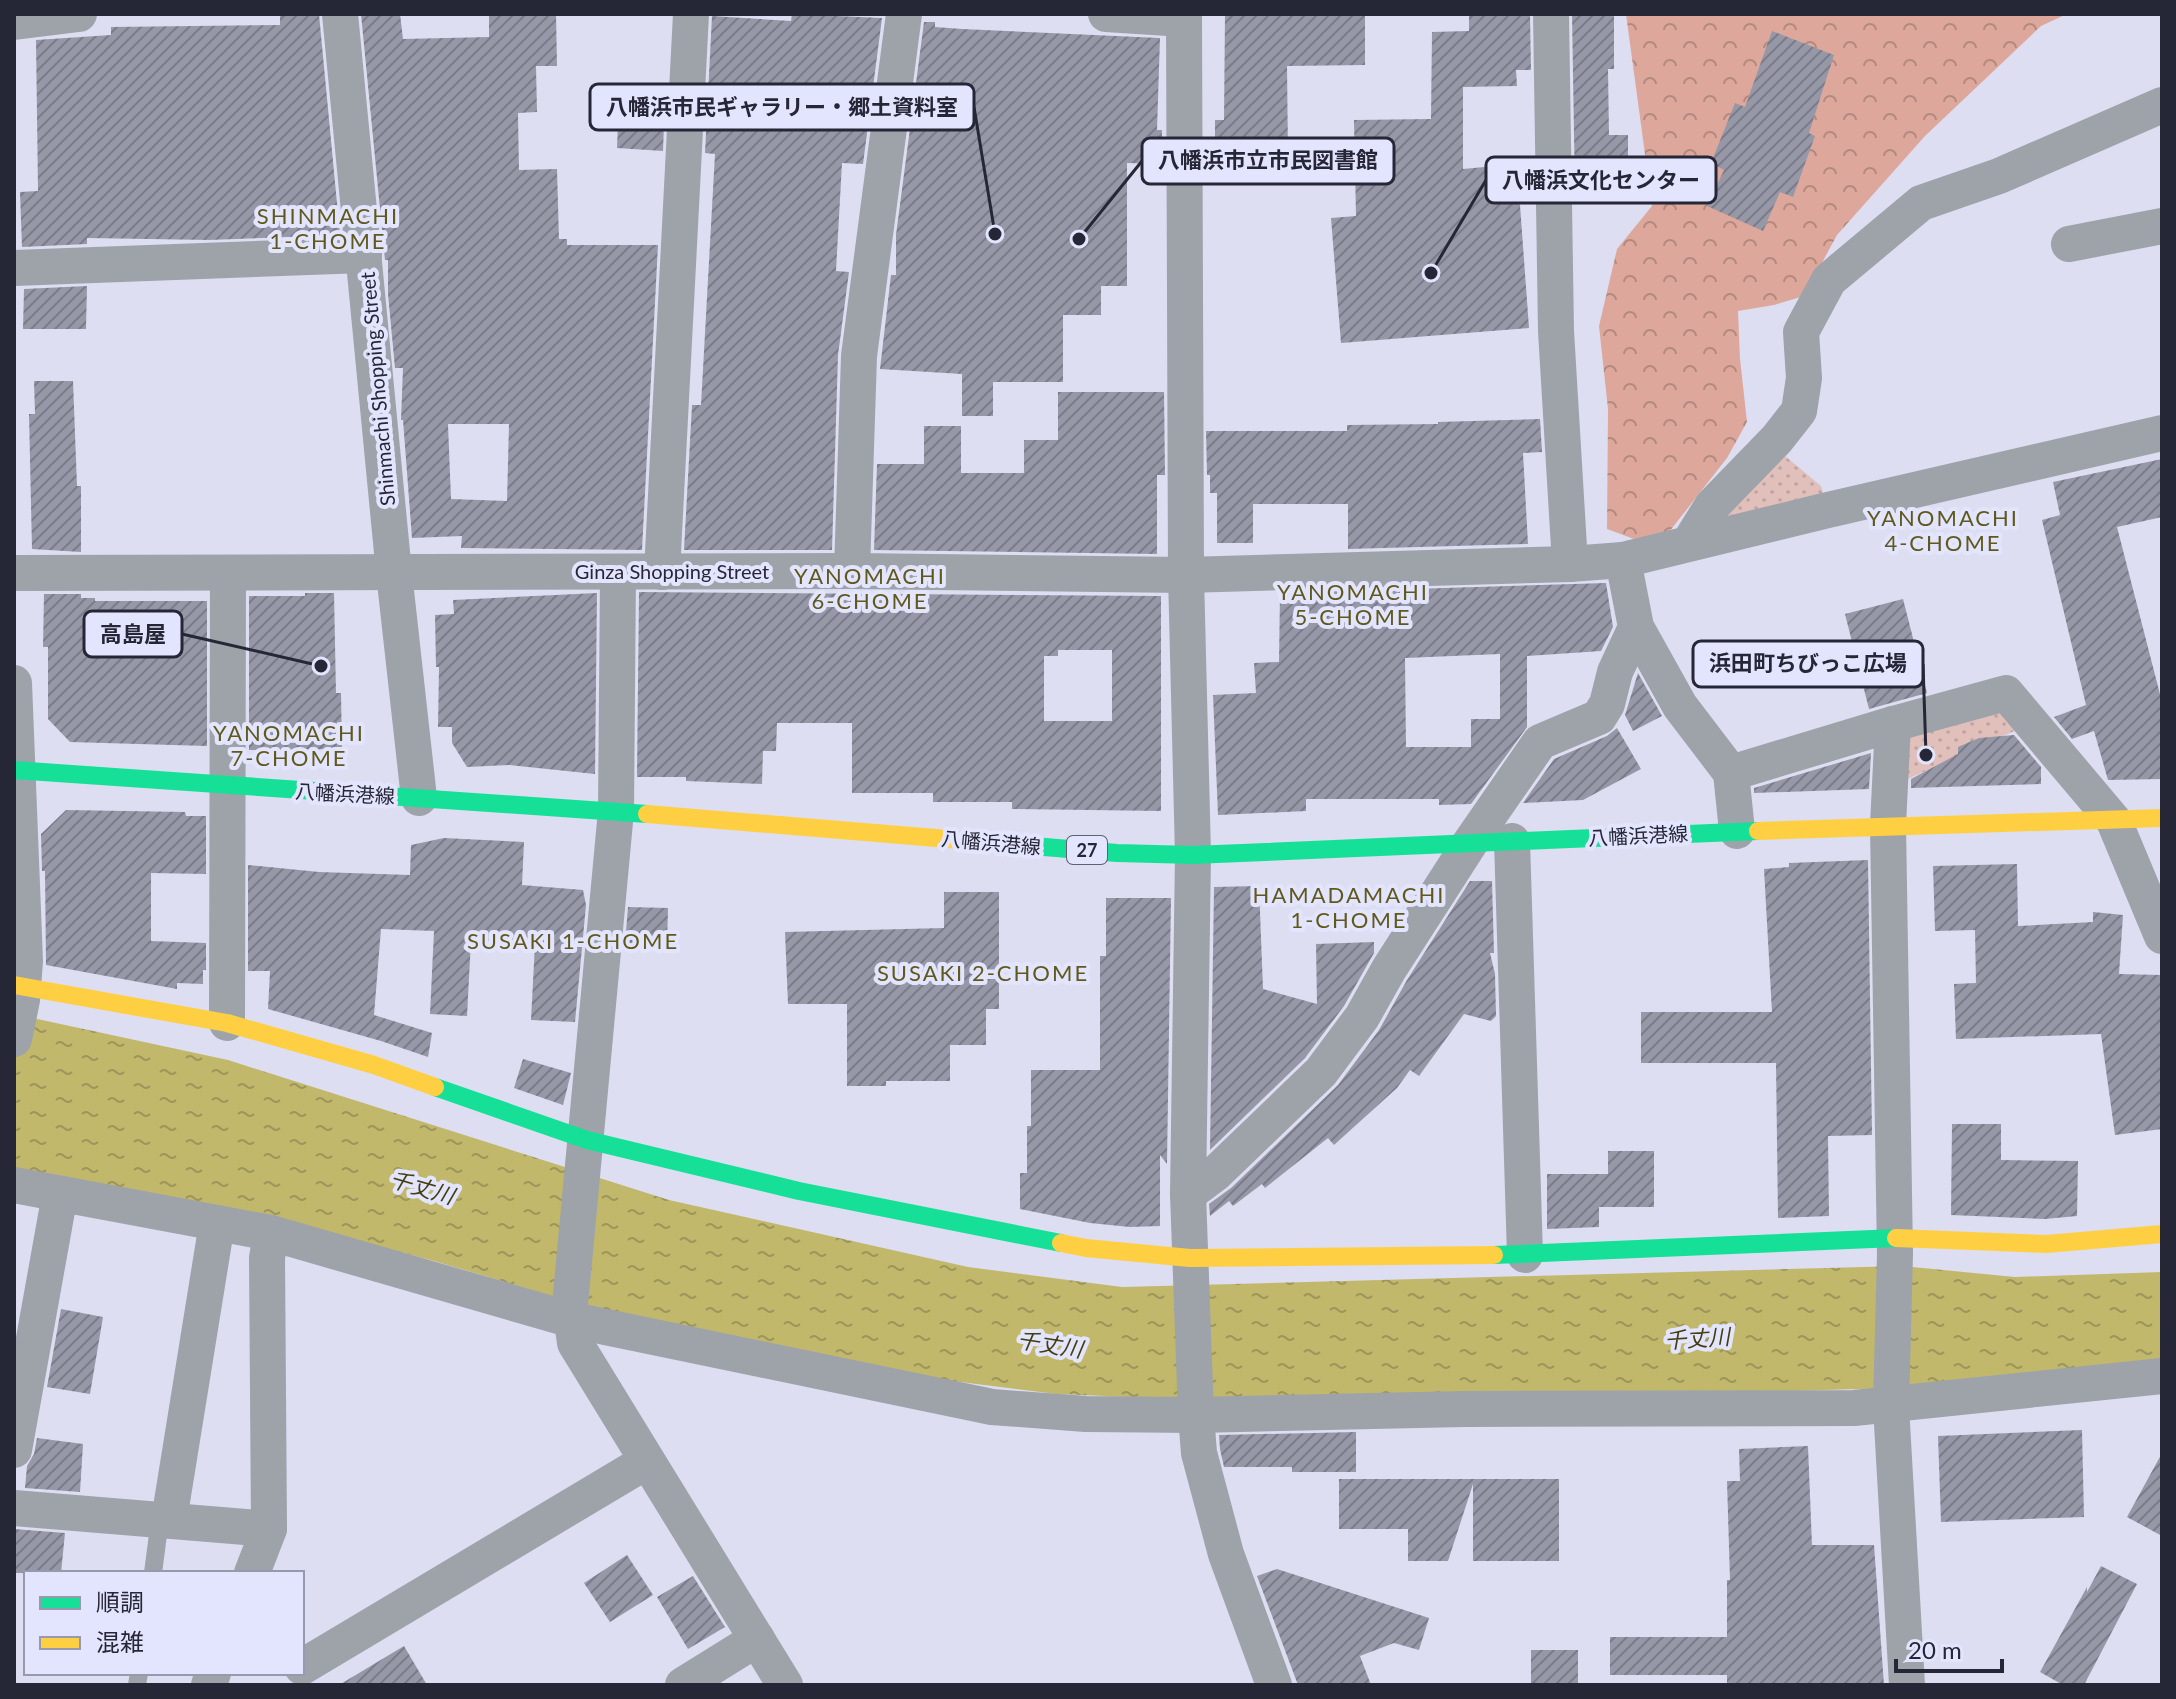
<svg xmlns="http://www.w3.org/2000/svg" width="2176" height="1699" viewBox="0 0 2176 1699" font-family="Lato,'Noto Sans JP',sans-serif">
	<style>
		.grass { fill: url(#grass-dots) }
		.forest { fill: url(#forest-crowns) }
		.water { fill: url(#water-ripples) }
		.building { fill: url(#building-hatch); fill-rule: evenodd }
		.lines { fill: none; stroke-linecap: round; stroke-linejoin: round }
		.lane { stroke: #9da3a9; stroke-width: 18 }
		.street { stroke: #9da3a9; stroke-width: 36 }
		.fast { stroke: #16e098; stroke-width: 18 }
		.slow { stroke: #ffcf43; stroke-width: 18 }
		.labels { text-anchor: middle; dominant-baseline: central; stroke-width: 8; stroke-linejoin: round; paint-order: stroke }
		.shield { fill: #e3e5ff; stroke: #5f6072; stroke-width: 2 }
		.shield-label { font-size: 18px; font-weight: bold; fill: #262736 }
		.street-label { font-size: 20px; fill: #262736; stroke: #e3e5ff }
		.neighbourhood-label { font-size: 22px; letter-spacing: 2px; fill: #60591c; stroke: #e3e5ff }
		.water-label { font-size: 22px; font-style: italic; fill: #453f10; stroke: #e3e5ff }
		.leader { fill: none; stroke: #262736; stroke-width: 3 }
		.callout-dot { fill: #262736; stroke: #e3e5ff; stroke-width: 3 }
		.callout { fill: #e3e5ff; stroke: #262736; stroke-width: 3 }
		.callout-label { font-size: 22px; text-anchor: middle; font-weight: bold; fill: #262736 }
	</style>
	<defs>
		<pattern id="grass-dots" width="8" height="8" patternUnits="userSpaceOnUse" patternTransform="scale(2)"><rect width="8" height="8" fill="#e1bfbb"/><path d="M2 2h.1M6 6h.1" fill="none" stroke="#c1a4a1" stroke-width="1.8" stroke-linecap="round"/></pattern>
		<pattern id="forest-crowns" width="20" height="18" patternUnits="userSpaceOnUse" patternTransform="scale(2)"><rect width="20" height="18" fill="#dda89b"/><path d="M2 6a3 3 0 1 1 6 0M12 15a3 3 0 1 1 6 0" fill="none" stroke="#b3897f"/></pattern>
		<pattern id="water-ripples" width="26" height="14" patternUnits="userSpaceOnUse" patternTransform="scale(2)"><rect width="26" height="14" fill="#c2b86c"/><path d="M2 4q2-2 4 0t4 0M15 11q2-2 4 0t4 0" fill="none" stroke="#9d965a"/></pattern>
		<pattern id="building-hatch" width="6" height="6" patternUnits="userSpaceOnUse" patternTransform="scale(2)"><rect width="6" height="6" fill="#9798a7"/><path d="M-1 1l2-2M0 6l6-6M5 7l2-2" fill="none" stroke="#7b7c89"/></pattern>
	</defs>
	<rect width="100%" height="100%" fill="#dddef1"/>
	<!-- grass -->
	<g class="grass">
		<polygon points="1779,451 1821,486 1828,510 1707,538"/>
		<polygon points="2006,693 2032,723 1892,786 1893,724"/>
	</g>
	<!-- forest -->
	<polygon class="forest" points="1626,14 2067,14 2041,26 1925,136 1837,235 1804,296 1774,305 1738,311 1740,359 1747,422 1727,458 1669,532 1634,539 1607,529 1608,409 1599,326 1617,249 1652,206"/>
	<!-- water -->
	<polygon class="water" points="14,1014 228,1060 669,1200 968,1267 1122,1287 1902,1266 2015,1277 2162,1272 2162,1367 1897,1388 1305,1404 1056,1394 920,1377 596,1309 434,1261 271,1218 14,1169"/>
	<!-- building -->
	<g class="building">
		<polygon points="280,14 319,14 340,235 209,240 87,238 87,244 22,247 20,192 38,191 36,40 111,35 111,27 280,25"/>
		<path d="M361 14H400L403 39 489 37V14H556L557 66H536L537 112 518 113 519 170 557 169 559 239H567V245H658L642 550 461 548 462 536 412 538 403 420H401L403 368H395L388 294V260H385ZM448 424H509L507 501 451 499Z"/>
		<polygon points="792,14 882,18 863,164 842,163 836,271 849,272 838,355 832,550 684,550 692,405 701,405 715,154 705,153 712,16 791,21"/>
		<polygon points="1225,14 1365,14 1365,65 1287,66 1288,154 1215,155 1215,120 1224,120"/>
		<polygon points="1469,14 1530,14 1531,70 1516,70 1517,86 1463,87 1463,169 1517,164 1529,328 1341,343 1331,218 1356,216 1354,120 1431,119 1432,32 1469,31"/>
		<polygon points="1572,14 1614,14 1614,69 1608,69 1609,135 1628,135 1628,193 1575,193"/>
		<polygon points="924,22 935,22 935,27 962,29 1160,38 1157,130 1162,130 1161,164 1127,163 1127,286 1101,286 1101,315 1063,315 1063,382 993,382 993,416 962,416 962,374 880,369 891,275 896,275 896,235"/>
		<polygon points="1772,31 1834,55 1809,133 1815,136 1793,197 1780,192 1763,231 1707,206 1724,170 1711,163 1735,103 1745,107"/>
		<polygon points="618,121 664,124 663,151 617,148"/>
		<polygon points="87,286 86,329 23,329 24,289"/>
		<polygon points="34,381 73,381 77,486 81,486 81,552 32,549 29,414 35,414"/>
		<polygon points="1058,392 1164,392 1165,475 1157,475 1157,554 874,550 877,464 924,464 924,426 961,426 961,473 1024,473 1024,440 1058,440"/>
		<polygon points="1540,419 1542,452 1523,453 1528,544 1348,549 1348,504 1253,504 1253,543 1217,543 1217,493 1210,493 1210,475 1207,475 1206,431 1347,431 1347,425 1438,424 1438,422"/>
		<polygon points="2162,459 2162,517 2117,527 2162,702 2162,779 2108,780 2094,731 2072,739 2054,717 2086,705 2042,520 2060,515 2053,482"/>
		<path d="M1606 583 1613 627 1601 651 1527 656V727L1471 804 1439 805V799H1306V811L1218 815 1213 695 1256 693 1254 663 1279 662 1280 593ZM1500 654V719H1471V747H1406L1405 658Z"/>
		<path d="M639 592 1161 596V811L1012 809V802H933V793H852V723H777L776 751H763L762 784 686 781V777H637ZM1058 650H1112V721H1044V656H1058Z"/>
		<polygon points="305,593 334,593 336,693 341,693 342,749 249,750 249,596 305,596"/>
		<polygon points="597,593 595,774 509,765 467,767 452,743 452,727 438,727 439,667 436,667 435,615 454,614 453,600"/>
		<polygon points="44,594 81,594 81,598 95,598 95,601 207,601 207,746 70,742 48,719 48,647 43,647"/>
		<polygon points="1903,599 1927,693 1869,709 1845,614"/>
		<polygon points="1638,673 1662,716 1633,731 1625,715"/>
		<polygon points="1617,728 1641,769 1583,800 1523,803 1554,759 1607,736"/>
		<polygon points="2014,735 2041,767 2041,784 1911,788 1911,779 1958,754 1958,747 1979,738"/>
		<polygon points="1871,753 1869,789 1754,793 1754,788"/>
		<polygon points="66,810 185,812 186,816 206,816 206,874 151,873 151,941 206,943 206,970 203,970 203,984 177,983 177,989 46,965 45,871 42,871 41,834"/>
		<polygon points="444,838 524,842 522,885 583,890 586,905 575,1022 531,1020 535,944 471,940 467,1016 430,1014 434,931 381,929 374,1015 432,1033 428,1057 381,1041 268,1009 270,971 248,971 248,865 319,872 410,875 411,845"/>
		<polygon points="1868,860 1872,1135 1828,1136 1829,1216 1778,1218 1776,1063 1641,1063 1641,1012 1772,1012 1764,869 1789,867 1789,863"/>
		<polygon points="2017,864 2018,926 2093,922 2093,912 2123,915 2119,974 2162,975 2162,1129 2115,1135 2101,1034 1956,1039 1954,984 1976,983 1975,930 1935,931 1933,866"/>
		<polygon points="1470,881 1492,881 1494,953 1490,953 1495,974 1496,1016 1491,1021 1464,1014 1419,1076 1410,1070 1397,1088 1334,1145 1328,1138 1265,1188 1262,1184 1233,1206 1229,1201 1210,1216 1209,1204 1231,1188 1338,1085 1379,1030 1407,980"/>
		<polygon points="1259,886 1263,989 1317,1004 1316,944 1374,942 1374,953 1344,1006 1305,1058 1210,1150 1214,887"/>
		<polygon points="944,892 999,892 999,1009 986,1009 986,1045 950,1045 950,1081 886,1081 886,1086 847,1086 847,1004 788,1004 785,932 944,928"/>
		<polygon points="1106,898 1171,898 1167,1164 1160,1155 1160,1226 1130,1227 1090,1223 1020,1209 1020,1173 1027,1173 1027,1126 1031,1126 1031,1070 1100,1070 1100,956 1106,956"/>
		<polygon points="628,907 668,908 667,946 625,944"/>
		<polygon points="523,1059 571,1073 563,1105 514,1088"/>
		<polygon points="1952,1124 2001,1124 2001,1160 2078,1161 2077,1216 2045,1219 1951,1215"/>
		<polygon points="1608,1151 1654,1151 1654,1207 1599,1207 1599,1227 1547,1229 1547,1174 1608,1174"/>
		<polygon points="61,1309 103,1317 90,1394 47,1387"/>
		<polygon points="2082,1430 2084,1517 1941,1522 1938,1436"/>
		<polygon points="1356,1432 1356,1472 1292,1472 1292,1467 1224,1467 1220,1449 1219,1435"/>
		<polygon points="37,1438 83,1444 80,1492 25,1488 27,1466 34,1454"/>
		<polygon points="1808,1446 1812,1545 1874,1545 1884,1685 1727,1685 1727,1675 1610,1675 1610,1637 1727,1637 1727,1580 1730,1580 1727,1481 1740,1481 1739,1449"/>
		<polygon points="2162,1453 2162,1536 2127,1517"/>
		<polygon points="1339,1479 1559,1479 1559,1561 1473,1561 1473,1484 1448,1561 1408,1561 1408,1529 1339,1529"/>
		<polygon points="14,1529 65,1533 61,1573 14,1573"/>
		<polygon points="627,1555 653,1595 610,1622 584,1583"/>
		<polygon points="2101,1566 2137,1584 2084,1685 2063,1685 2040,1672 2087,1587 2087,1592"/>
		<polygon points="1277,1569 1429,1618 1419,1650 1394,1643 1360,1656 1371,1685 1298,1685 1257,1576"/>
		<polygon points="693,1576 725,1627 688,1649 657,1597"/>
		<polygon points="404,1646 427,1685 339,1685"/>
		<rect x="1531" y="1650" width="47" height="35"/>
	</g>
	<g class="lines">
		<!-- lane -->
		<g class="lane">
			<polyline points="153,1573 160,1519"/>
			<polyline points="137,1685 139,1673"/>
		</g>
		<!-- street -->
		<g class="street">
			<polyline points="340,14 394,573 419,798"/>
			<polyline points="1106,14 1184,19"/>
			<polyline points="1184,14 1186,575 1193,855 1188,1194 1196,1415 1199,1453 1226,1554 1274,1685"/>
			<polyline points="1551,14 1556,331 1570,564"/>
			<polyline points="14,22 79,14"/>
			<polyline points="2069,244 2162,226"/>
			<polyline points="14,268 364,255"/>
			<polyline points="1689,543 1712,506 1777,439 1799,411 1804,378 1801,332 1829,280 1921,203 1999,176 2162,105"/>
			<polyline points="1623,560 1636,627 1680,706 1731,773 1737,831"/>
			<polyline points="852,571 859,356 904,14"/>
			<polyline points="618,572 616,811 570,1305 575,1343 785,1685"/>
			<polyline points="662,572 691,14"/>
			<polyline points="14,573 852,571 1186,575 1570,564 1623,560 1828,510 2162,433"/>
			<polyline points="14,683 25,961 22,1000 14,1039"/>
			<polyline points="1893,724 1888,825 1895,1254 1891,1406 1907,1685"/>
			<polyline points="1731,773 1893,724 2006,693 2114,821 2162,936"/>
			<polyline points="1512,841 1525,1255"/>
			<polyline points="227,1023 228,573"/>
			<polyline points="14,1185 271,1233 572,1320 992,1407 1086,1414 1196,1415 1464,1409 1854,1408 2162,1376"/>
			<polyline points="1188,1194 1216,1173 1321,1072 1362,1017 1389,969 1470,843 1540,742 1599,717 1607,704 1615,672 1636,627"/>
			<polyline points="14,1450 60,1194"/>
			<polyline points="14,1508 269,1529"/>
			<polyline points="169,1520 217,1223"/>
			<polyline points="252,1573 269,1529 267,1258 271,1233"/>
			<polyline points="302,1667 647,1461"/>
			<polyline points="209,1685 213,1673"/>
			<polyline points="683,1685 757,1639"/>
		</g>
		<!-- fast -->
		<g class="fast">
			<polyline points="14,770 647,814"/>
			<polyline points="972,841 1117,853 1193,855 1758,831"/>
			<polyline points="435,1087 587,1140 799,1191 1061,1243"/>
			<polyline points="1494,1255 1896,1238"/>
		</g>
		<!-- slow -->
		<g class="slow">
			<polyline points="647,814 972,841"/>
			<polyline points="1758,831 2162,818"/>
			<polyline points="14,985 227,1023 374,1065 435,1087"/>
			<polyline points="1896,1238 2046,1244 2162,1234"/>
			<polyline points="1061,1243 1086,1248 1190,1258 1494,1255"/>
		</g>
	</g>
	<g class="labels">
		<!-- shield labels -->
		<rect class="shield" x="1067" y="836" width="40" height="28" rx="6"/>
		<g class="shield-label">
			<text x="1087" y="850">27</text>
		</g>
		<!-- street labels -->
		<g class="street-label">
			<text transform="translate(377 389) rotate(-95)">Shinmachi Shopping Street</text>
			<text x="672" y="571">Ginza Shopping Street</text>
			<text transform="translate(345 793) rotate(3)">八幡浜港線</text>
			<text transform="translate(1638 835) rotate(-3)">八幡浜港線</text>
			<text transform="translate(991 842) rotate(5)">八幡浜港線</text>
		</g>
		<!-- neighbourhood labels -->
		<g class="neighbourhood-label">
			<text x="328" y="215">SHINMACHI<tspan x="328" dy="25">1-CHOME</tspan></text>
			<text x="1943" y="517">YANOMACHI<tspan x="1943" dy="25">4-CHOME</tspan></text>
			<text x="870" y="575">YANOMACHI<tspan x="870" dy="25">6-CHOME</tspan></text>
			<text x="1353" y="591">YANOMACHI<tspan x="1353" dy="25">5-CHOME</tspan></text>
			<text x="289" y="732">YANOMACHI<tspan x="289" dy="25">7-CHOME</tspan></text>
			<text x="1349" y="894">HAMADAMACHI<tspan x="1349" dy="25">1-CHOME</tspan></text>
			<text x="573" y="940">SUSAKI 1-CHOME</text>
			<text x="983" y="972">SUSAKI 2-CHOME</text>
		</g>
		<!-- water labels -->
		<g class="water-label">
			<text transform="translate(422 1187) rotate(16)">千丈川</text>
			<text transform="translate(1697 1338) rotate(-4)">千丈川</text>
			<text transform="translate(1050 1344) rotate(9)">千丈川</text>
		</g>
	</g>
	<!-- callouts -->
	<path class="leader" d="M995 234L974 107M1079 239L1142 161M1431 273L1486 180M321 666L182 634M1926 755L1923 664"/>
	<g class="callout-dot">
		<circle cx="995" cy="234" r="8"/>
		<circle cx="1079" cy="239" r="8"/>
		<circle cx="1431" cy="273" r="8"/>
		<circle cx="321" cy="666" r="8"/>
		<circle cx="1926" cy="755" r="8"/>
	</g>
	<g class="callout">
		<rect x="590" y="84" width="384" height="46" rx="8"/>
		<rect x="1142" y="138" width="252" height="46" rx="8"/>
		<rect x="1486" y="157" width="230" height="46" rx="8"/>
		<rect x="84" y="611" width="98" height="46" rx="8"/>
		<rect x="1693" y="641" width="230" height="46" rx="8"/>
	</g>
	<g class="callout-label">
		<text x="782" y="115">八幡浜市民ギャラリー・郷土資料室</text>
		<text x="1268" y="168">八幡浜市立市民図書館</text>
		<text x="1601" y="188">八幡浜文化センター</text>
		<text x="133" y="642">高島屋</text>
		<text x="1808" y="671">浜田町ちびっこ広場</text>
	</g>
	<!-- border -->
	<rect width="2176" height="1699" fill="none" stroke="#262736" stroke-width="32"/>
	<!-- legend -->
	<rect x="24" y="1571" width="280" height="104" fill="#e3e5ff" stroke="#9799af" stroke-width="2"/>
	<rect x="40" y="1597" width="40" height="12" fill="#16e098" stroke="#9799af" stroke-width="2"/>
	<text x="96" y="1611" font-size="24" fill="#262736">順調</text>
	<rect x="40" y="1637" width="40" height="12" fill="#ffcf43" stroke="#9799af" stroke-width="2"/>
	<text x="96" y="1651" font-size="24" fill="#262736">混雑</text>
	<!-- scale -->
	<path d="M1896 1659v12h106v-12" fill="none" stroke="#262736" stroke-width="4"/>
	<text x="1908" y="1659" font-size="24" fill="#262736" stroke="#e3e5ff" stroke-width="6" paint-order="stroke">20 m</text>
</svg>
